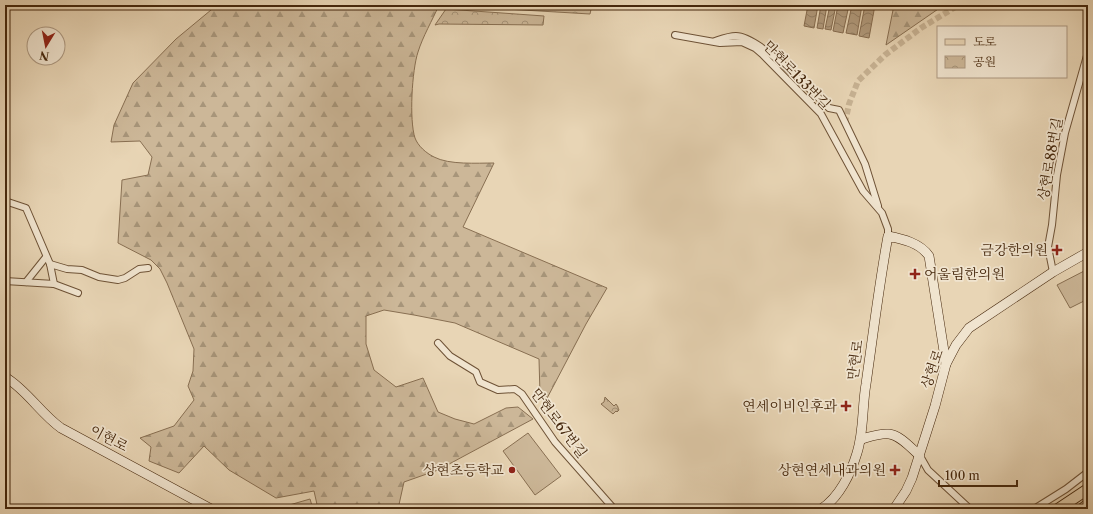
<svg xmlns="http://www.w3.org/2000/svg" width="1093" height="514" viewBox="0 0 1093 514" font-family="'Libre Caslon Text','Noto Serif KR',serif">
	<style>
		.forest { fill: url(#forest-firs); stroke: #886f52 }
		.park { fill: url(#park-crowns); stroke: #886f52 }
		.garden { fill: #ccb798; stroke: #886f52 }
		.water { fill: url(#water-waves); stroke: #866c4f }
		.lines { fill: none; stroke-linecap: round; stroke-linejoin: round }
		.street-tunnel { stroke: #c7b293; stroke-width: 6; stroke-dasharray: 6 3; stroke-linecap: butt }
		.street-casing { stroke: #6e5236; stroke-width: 8 }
		.secondary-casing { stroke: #45270c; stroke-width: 10 }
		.primary-casing { stroke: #45270c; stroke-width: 12 }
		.street { stroke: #f0e4cf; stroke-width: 6 }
		.secondary { stroke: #f0e4cf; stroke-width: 9 }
		.primary { stroke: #e8d5b5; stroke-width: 10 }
		.poi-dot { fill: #8f2418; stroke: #f0e4cf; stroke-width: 1.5 }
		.labels { text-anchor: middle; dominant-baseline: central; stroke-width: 3.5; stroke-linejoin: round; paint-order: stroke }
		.street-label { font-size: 14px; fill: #45270c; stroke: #f0e4cf }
		.poi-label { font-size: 14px; fill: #45270c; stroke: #f0e4cf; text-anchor: end }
	</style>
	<defs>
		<pattern id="forest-firs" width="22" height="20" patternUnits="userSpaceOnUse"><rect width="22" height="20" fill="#ccb798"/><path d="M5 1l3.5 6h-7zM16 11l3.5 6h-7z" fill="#a7957a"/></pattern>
		<pattern id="park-crowns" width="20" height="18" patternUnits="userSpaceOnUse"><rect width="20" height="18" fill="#ccb798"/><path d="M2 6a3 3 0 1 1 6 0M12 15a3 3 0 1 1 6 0" fill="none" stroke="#a7957a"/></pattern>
		<pattern id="water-waves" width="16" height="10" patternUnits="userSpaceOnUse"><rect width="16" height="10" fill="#b19a7c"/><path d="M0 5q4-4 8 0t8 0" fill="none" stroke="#927e64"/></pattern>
	</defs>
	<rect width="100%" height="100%" fill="#e8d5b5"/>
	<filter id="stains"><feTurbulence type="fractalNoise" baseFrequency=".005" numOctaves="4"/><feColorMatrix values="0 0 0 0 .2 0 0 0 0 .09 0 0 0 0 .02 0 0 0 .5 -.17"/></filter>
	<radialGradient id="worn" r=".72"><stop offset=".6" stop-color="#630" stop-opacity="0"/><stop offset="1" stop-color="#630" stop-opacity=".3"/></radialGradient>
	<!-- forest -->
	<g class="forest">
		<path d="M217 5H439C432 21 423 36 418 52 412 70 409 120 415 138 418 146 426 153 434 157 449 165 477 163 494 163L463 227 607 288 586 324 544 404 540 395 539 359 455 323 414 315 384 310 366 316V344L374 370 396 387 423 378 438 412 455 419 474 424 506 408 518 407 533 419 438 470 404 482 398 509H318L314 491 276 498 229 470 204 446 179 473 149 461 151 447 140 438 174 426 194 400 188 386 193 371 194 349 167 283 160 269 151 260 118 243 122 180 148 175 152 157 140 141 111 142 114 125 133 83 176 39Z"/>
		<polygon points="894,5 944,5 886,45"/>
	</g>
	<!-- park -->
	<g class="park">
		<polygon points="440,5 460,5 460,9 439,8"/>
		<polygon points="465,5 592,5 590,14 472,7"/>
		<polygon points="446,9 544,16 543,25 439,24 435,25"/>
		<polygon points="605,397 614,406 616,404 618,407 618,408 619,410 617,412 616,411 613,414 601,404 604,402"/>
	</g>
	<!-- garden -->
	<g class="garden">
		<polygon points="1088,269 1088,299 1070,308 1057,285"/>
		<polygon points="528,433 561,476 535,495 503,451"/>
		<polygon points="310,499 313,509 279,509 279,508"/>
	</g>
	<!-- water -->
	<g class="water">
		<polygon points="808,5 818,5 814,28 804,26"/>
		<polygon points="821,5 827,5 823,29 817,28"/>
		<polygon points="830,5 836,5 831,30 825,29"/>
		<polygon points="838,5 849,5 843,33 833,31"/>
		<polygon points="852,5 862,5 857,35 846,33"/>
		<polygon points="865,5 875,5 869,38 859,36"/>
	</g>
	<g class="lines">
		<!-- street-tunnel -->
		<polyline class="street-tunnel" points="845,123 849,104 858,81 885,55 921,28 957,6 961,5"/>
		<!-- street casing -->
		<g class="street-casing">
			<g id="street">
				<polyline points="675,35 720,43 742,42 755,48 762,54 821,114 863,191 882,213 888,229 888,236"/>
				<path d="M715 41C721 39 729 36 736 36 759 36 811 91 829 108L839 110 865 164 878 206"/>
				<polyline points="5,201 26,208 50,264 54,284"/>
				<polyline points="50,264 67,269 82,270 99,277 118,280 125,278 139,269 148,268"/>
				<polyline points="1053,272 1048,247 1052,225 1057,175 1065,133 1088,52"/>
				<polyline points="5,281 54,284 78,293"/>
				<polyline points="26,282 46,257"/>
				<polyline points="438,343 450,356 476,372 480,382 498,390 515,389 522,394 555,442 614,509"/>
				<polyline points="920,456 928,470 970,509"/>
				<polyline points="1034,509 1066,489 1088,472"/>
			</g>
		</g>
		<!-- secondary casing -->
		<g class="secondary-casing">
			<g id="secondary">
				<path d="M5 377C27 390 40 413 61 428L211 509"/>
				<path d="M861 439C869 437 880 433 889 434 900 435 911 448 920 456"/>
				<path d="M821 509C839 498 851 473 857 453 864 431 862 407 866 384 873 335 879 285 888 236 903 239 920 243 929 256L946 364"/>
				<polyline points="894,509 906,491 912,478 935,406 946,364 956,345 969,328 1053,272 1088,252"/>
			</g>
		</g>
		<!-- primary casing -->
		<g class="primary-casing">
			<g id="primary">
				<polyline points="1058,509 1088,489"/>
				<polyline points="1082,509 1088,504"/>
			</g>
		</g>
		<!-- street -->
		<use href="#street" class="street"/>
		<!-- secondary -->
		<use href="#secondary" class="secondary"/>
		<!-- primary -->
		<use href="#primary" class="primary"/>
	</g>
	<!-- markers -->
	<g class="poi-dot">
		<path d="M1055 244h4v4h4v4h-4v4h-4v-4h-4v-4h4z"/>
		<path d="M913 268h4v4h4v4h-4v4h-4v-4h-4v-4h4z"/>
		<path d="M844 400h4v4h4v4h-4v4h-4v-4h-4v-4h4z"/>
		<circle cx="512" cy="470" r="4"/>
		<path d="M893 464h4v4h4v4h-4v4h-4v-4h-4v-4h4z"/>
	</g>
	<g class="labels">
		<!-- street labels -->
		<g class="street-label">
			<text transform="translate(797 75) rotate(46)">만현로133번길</text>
			<text transform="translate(1050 159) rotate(-80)">상현로88번길</text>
			<text transform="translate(855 360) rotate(-82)">만현로</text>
			<text transform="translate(932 369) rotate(-71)">상현로</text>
			<text transform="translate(559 423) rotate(53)">만현로67번길</text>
			<text transform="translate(109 438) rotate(28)">이현로</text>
		</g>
		<!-- poi labels -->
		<g class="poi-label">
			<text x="1048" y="250">금강한의원</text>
			<text x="924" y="274" text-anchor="start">어울림한의원</text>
			<text x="837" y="406">연세이비인후과</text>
			<text x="504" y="470">상현초등학교</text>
			<text x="886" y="470">상현연세내과의원</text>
		</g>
	</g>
	<!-- margin -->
	<rect width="1093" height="514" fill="none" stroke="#e8d5b5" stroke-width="20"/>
	<rect x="6" y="6" width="1081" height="502" fill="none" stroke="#45270c" stroke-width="2"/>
	<rect x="10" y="10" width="1073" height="494" fill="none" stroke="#45270c"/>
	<!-- legend -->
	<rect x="937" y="26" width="130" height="52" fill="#f0e4cf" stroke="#ac9881"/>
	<rect x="945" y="39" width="20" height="6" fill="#e8d5b5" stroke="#ac9881"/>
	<text x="973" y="46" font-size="12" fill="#45270c">도로</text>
	<rect x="945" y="56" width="20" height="12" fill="url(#park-crowns)" stroke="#ac9881"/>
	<text x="973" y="66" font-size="12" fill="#45270c">공원</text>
	<!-- north arrow -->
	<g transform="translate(46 46) rotate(190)"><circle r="19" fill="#f0e4cf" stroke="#ac9881"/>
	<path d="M0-3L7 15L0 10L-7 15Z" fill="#8f2418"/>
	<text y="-6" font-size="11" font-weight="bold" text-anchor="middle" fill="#45270c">N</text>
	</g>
	<!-- scale -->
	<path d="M939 480v6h78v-6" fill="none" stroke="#45270c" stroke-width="2"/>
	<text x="945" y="480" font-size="12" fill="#45270c" stroke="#f0e4cf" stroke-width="3" paint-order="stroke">100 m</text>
	<rect width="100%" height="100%" filter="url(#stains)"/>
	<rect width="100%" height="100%" fill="url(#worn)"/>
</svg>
